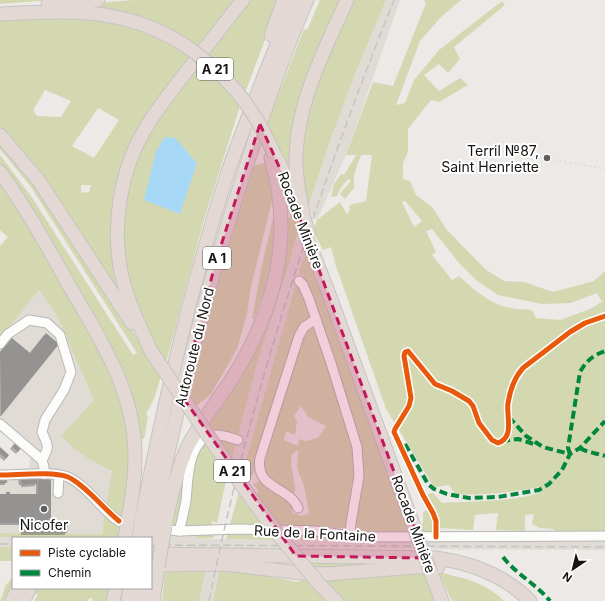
<svg xmlns="http://www.w3.org/2000/svg" width="605" height="601" viewBox="0 0 605 601" font-family="Inter,sans-serif">
	<style>
		.built { fill: #e1dbd6 }
		.green { fill: #d4d8b1; fill-rule: evenodd }
		.water { fill: #a7d8f6 }
		.building { fill: #949391; filter: url(#shadow) }
		.lines { fill: none; stroke-linecap: round; stroke-linejoin: round }
		.minor-casing { stroke: #b9b7b6; stroke-width: 11 }
		.highway-casing { stroke: #c4c4c2; stroke-width: 15 }
		.path { stroke: #d4d4d3; stroke-width: 1; stroke-dasharray: 2 3; stroke-linecap: butt }
		.minor { stroke: #fcfcfb; stroke-width: 9 }
		.highway { stroke: #e4d8d4; stroke-width: 13 }
		.rail { stroke: #c4c4c3; stroke-width: 1.5; stroke-dasharray: 8 4; stroke-linecap: butt }
		.highway-bridge-casing { stroke: #c4c4c2; stroke-width: 15; stroke-linecap: butt }
		.highway-bridge { stroke: #e4d8d4; stroke-width: 13 }
		.quiet { stroke: #00873e; stroke-width: 4; stroke-dasharray: 8 4; stroke-linecap: butt }
		.cycleway-casing { stroke: #fff; stroke-width: 8 }
		.cycleway { stroke: #e8590c; stroke-width: 5 }
		.marked { fill: #c2185b; fill-opacity: 0.2; stroke: #c2185b; stroke-width: 3; stroke-dasharray: 8 5; stroke-linejoin: round }
		.poi-dot { fill: #605f5d; stroke: #fff; stroke-width: 1.5 }
		.labels { text-anchor: middle; dominant-baseline: central; stroke-width: 4; stroke-linejoin: round; paint-order: stroke }
		.shield { fill: #fff; stroke: #5b5a5a; stroke-width: 1 }
		.shield-label { font-size: 13px; font-weight: bold; fill: #151413 }
		.poi-label { font-size: 14px; fill: #151413; stroke: #fff; text-anchor: end }
		.street-label { font-size: 14px; fill: #151413; stroke: #fff }
	</style>
	<defs>
		<filter id="shadow"><feDropShadow dx="-2" dy="2" stdDeviation="0" flood-color="#0004"/></filter>
	</defs>
	<rect width="100%" height="100%" fill="#ece9e7"/>
	<!-- built -->
	<g class="built">
		<polygon points="386,0 400,0 346,155 317,220 307,210 330,141 355,74"/>
		<polygon points="298,237 307,247 311,299 304,301 247,485 222,447 279,294 293,247"/>
		<polygon points="39,290 56,314 94,400 99,465 112,471 102,534 0,533 0,477 29,477 30,456 0,431 0,339"/>
		<polygon points="195,535 197,539 305,540 307,538 317,537 323,539 605,541 605,550 151,548 151,538 13,538 13,547 0,547 0,537 119,537"/>
		<polygon points="191,569 229,570 223,601 186,601"/>
	</g>
	<!-- green -->
	<g class="green">
		<polygon points="0,0 52,0 0,4"/>
		<polygon points="134,0 237,0 198,48 84,7 85,4"/>
		<polygon points="247,0 280,0 245,93 229,73 206,52"/>
		<polygon points="320,0 344,0 309,83 296,191 266,126 304,29 307,30"/>
		<polygon points="351,0 386,0 355,74 330,141 307,210 303,193 302,128 306,107"/>
		<path d="M424 0H461L440 18 420 41 396 105 405 103 414 80 439 50 502 1 505 5 454 47 460 59 448 73 439 64 424 75 439 91 460 78 468 85 439 102 431 100 408 129V152L403 163V179L410 181 416 195 433 208 446 229 485 269 504 281 524 282 553 292 594 281 605 271V533L557 532 553 529 540 528 532 524 534 514 525 515V531L496 530 498 513 475 515 473 530 438 528 435 512 424 495 433 493 442 503C467 501 523 502 543 491L540 487C512 492 484 496 455 494L449 485 434 487 386 409 336 266 331 247 323 250 313 231 317 220 340 202 347 214 349 212 350 205 366 201 372 155H361L354 175V188L345 199 340 194 351 181 348 179 340 189 337 196 331 197 334 184 341 174 344 175 356 155H346L373 82 393 86 426 3ZM405 201 422 221 414 227 402 202ZM432 229 459 263 477 281 498 295 542 304 571 303 597 293 602 302 590 309 560 320 536 318 532 310C521 309 510 309 500 305 484 299 471 287 459 276L452 280 432 255 436 252 426 231Z"/>
		<path d="M74 18C118 23 155 31 191 59L129 149 121 167 114 190 111 220 114 256 127 305 0 131V21ZM45 90 71 101 61 117 37 116 33 110ZM98 108 119 120 94 158 72 146ZM81 185H91L89 192 81 193Z"/>
		<polygon points="200,61 211,71 240,106 203,223 166,363 156,348 128,289 122,227 127,185 147,134"/>
		<polygon points="0,143 19,164 91,266 161,376 154,399 146,414 148,416 145,436 143,439 139,438 135,411 12,180 0,164 0,155 31,196 133,355 137,353 135,350 31,187 0,149"/>
		<polygon points="267,162 273,197 251,287 247,314 237,349 211,394 195,407 190,399 199,349 225,258 254,166"/>
		<path d="M0 182 19 209 80 315 114 379 128 426V480L123 519 106 506 112 471C93 463 76 451 61 436L94 400 56 314 39 290 0 339V246L8 237 0 230Z"/>
		<polygon points="292,204 300,229 293,247 289,264 257,363 231,461 206,424 243,368 286,223 290,216 287,207"/>
		<polygon points="274,214 274,247 269,278 254,319 252,319 262,265"/>
		<polygon points="307,247 411,534 363,534 353,523 361,482 363,465 361,444 328,345 303,275 299,273"/>
		<path d="M296 284 300 285 299 290C302 299 312 307 310 317L256 467 253 474 250 476 252 467 246 460Z"/>
		<path d="M313 326 316 330 353 443 357 477 349 522 346 528 278 526 258 499V490L253 484 262 480 292 503V513L302 516 309 513 304 486 297 468 298 450 292 454 291 464 295 487V491L294 494H291L274 484 261 467 306 328ZM301 406 308 417 326 426 318 438 306 441 299 439 298 446 284 440 286 431 295 435 297 422 294 416Z"/>
		<polygon points="200,435 227,476 217,523 212,521 211,525 171,527 185,469"/>
		<polygon points="239,492 264,525 230,524"/>
		<polygon points="428,509 434,521 433,533 422,533 418,524 423,523 423,512"/>
		<polygon points="105,513 122,526 119,537 0,537 0,533 102,534"/>
		<polygon points="215,532 213,538 197,539 195,535 170,535 170,534"/>
		<polygon points="228,532 270,534 275,540 226,539"/>
		<path d="M283 533 340 538V540C329 540 318 537 307 538L305 540 289 539Z"/>
		<rect x="0" y="547" width="13" height="14"/>
		<polygon points="305,559 421,561 315,571"/>
		<polygon points="165,568 206,569 199,601 162,601"/>
		<polygon points="220,569 244,572 298,582 307,578 325,601 213,601"/>
		<polygon points="425,572 437,601 342,601 321,578 341,579"/>
		<path d="M438 572C443 572 446 574 450 575 471 579 489 586 504 601H452Z"/>
		<polygon points="13,577 13,587 6,601 0,601 6,585"/>
		<polygon points="35,588 111,588 108,601 92,601 93,599 89,598 88,601 34,601 38,595 33,592"/>
	</g>
	<!-- water -->
	<polygon class="water" points="165,137 175,138 197,163 180,214 144,200 156,151"/>
	<!-- building -->
	<g class="building">
		<polygon points="46,333 59,344 1,416 0,352 12,338 30,353"/>
		<polygon points="15,443 21,448 18,452 12,447"/>
		<polygon points="0,447 9,455 6,459 0,454"/>
		<rect x="0" y="477" width="7" height="6"/>
		<polygon points="20,477 37,477 37,484 23,485 23,483 21,483"/>
		<polygon points="38,477 51,477 51,524 68,524 67,533 23,533 23,523 0,523 0,494 6,494 6,492 10,492 10,494 38,494"/>
	</g>
	<g class="lines">
		<!-- minor casing -->
		<g class="minor-casing">
			<g id="minor">
				<polyline points="299,281 303,285 309,299 331,363 357,447 359,476 351,523 350,536"/>
				<path d="M0 344 8 334 29 320 47 323 60 335 71 372 64 390 45 420 42 432C48 445 50 447 42 460"/>
				<polyline points="0,424 42,460 44,467 44,474"/>
				<path d="M0 475C18 475 53 471 68 477 91 488 104 516 128 526 133 529 140 528 146 529"/>
				<polyline points="58,493 59,475"/>
				<path d="M298 508C288 485 255 490 260 458L299 336 304 327 316 319"/>
				<polyline points="159,529 179,531 239,529 316,531 358,537 605,536"/>
				<path d="M179 531C182 521 184 511 186 501 188 481 187 435 217 435 224 435 231 438 238 440"/>
			</g>
		</g>
		<!-- highway casing -->
		<g class="highway-casing">
			<g id="highway">
				<polyline points="48,4 98,0"/>
				<path d="M0 14C70 11 124 6 186 46"/>
				<polyline points="271,35 284,0"/>
				<polyline points="0,135 39,181 132,323"/>
				<polyline points="279,162 295,204"/>
				<path d="M0 172C25 206 46 244 66 280 99 338 136 390 135 459 135 479 132 499 128 519"/>
				<path d="M304 219C300 200 296 181 296 161 296 104 324 51 347 0"/>
				<polyline points="309,243 326,286 413,524"/>
				<path d="M151 351C139 325 127 300 121 272 112 225 120 172 144 131 157 108 174 88 190 67 208 45 225 22 243 0"/>
				<path d="M141 522C164 403 191 284 229 169 249 112 272 56 295 0"/>
				<path d="M153 524C177 403 207 285 246 167 264 111 283 54 307 0"/>
				<path d="M165 526C170 500 176 473 187 448 201 420 222 396 238 369 277 303 293 232 271 158"/>
				<path d="M151 554 436 558C472 563 504 575 530 601"/>
				<polyline points="151,565 225,564 300,573 328,574 416,567 438,567"/>
				<polyline points="431,573 442,601"/>
				<polyline points="320,585 336,601"/>
				<polyline points="12,601 18,588"/>
				<polyline points="23,601 30,588"/>
				<polyline points="113,601 116,588"/>
				<polyline points="128,601 130,588"/>
				<polyline points="141,601 143,588"/>
				<polyline points="153,601 158,567"/>
			</g>
		</g>
		<!-- path -->
		<polyline class="path" points="550,159 605,169"/>
		<!-- minor -->
		<use href="#minor" class="minor"/>
		<!-- highway -->
		<use href="#highway" class="highway"/>
		<!-- rail -->
		<g class="rail">
			<polyline points="0,544 13,544"/>
			<polyline points="151,545 605,547"/>
			<path d="M209 601C250 395 316 195 394 0"/>
		</g>
		<!-- highway-bridge casing -->
		<g class="highway-bridge-casing">
			<g id="highway-bridge">
				<path d="M186 46C213 65 238 89 255 117 263 129 269 143 275 156"/>
				<polyline points="304,219 310,238"/>
				<polyline points="151,351 243,487 281,538 320,585"/>
				<polyline points="413,524 431,573"/>
				<polyline points="125,538 128,519"/>
				<polyline points="139,538 141,522"/>
				<polyline points="151,539 153,524"/>
				<polyline points="158,567 165,526"/>
			</g>
		</g>
		<!-- highway-bridge -->
		<use href="#highway-bridge" class="highway-bridge"/>
		<!-- quiet -->
		<g class="quiet">
			<polyline points="509,417 526,436 543,447 570,454"/>
			<polyline points="502,441 518,439 534,444"/>
			<polyline points="405,444 428,484 434,489 447,494 469,498 498,497 539,490 549,484 562,470 570,454 580,448 605,421"/>
			<path d="M580 448C588 453 597 453 605 456"/>
			<path d="M570 454 568 448 580 372C587 360 592 356 605 351"/>
			<path d="M503 557C516 574 536 584 550 601"/>
		</g>
		<!-- cycleway casing -->
		<g class="cycleway-casing">
			<g id="cycleway">
				<path d="M0 475C18 475 52 471 68 477 84 484 104 509 119 521"/>
				<path d="M436 537V521L433 513 423 495 394 432 395 429 409 406 411 398 404 356 405 352 408 351 435 384 452 391 469 401 473 406 479 423 492 440 498 443C515 437 506 416 508 403 510 390 515 377 523 368L570 332 585 323 605 316"/>
			</g>
		</g>
		<!-- cycleway -->
		<use href="#cycleway" class="cycleway"/>
	</g>
	<!-- marked area -->
	<path class="marked" d="M260 124 289 189 426 558 296 556 181 395 216 261Z"/>
	<!-- markers -->
	<g class="poi-dot">
		<circle cx="547" cy="158" r="4"/>
		<circle cx="44" cy="509" r="4"/>
	</g>
	<g class="labels">
		<!-- shield labels -->
		<g class="shield">
			<rect x="197" y="58" width="36" height="22" rx="3"/>
			<rect x="203" y="247" width="28" height="22" rx="3"/>
			<rect x="214" y="460" width="36" height="22" rx="3"/>
		</g>
		<g class="shield-label">
			<text x="215" y="69">A 21</text>
			<text x="217" y="258">A 1</text>
			<text x="232" y="471">A 21</text>
		</g>
		<!-- poi labels -->
		<g class="poi-label">
			<text x="539" y="150">Terril №87,<tspan x="539" dy="16">Saint Henriette</tspan></text>
			<text x="44" y="524" text-anchor="middle">Nicofer</text>
		</g>
		<!-- street labels -->
		<g class="street-label">
			<text transform="translate(301 220) rotate(69)">Rocade Minière</text>
			<text transform="translate(194 347) rotate(-76)">Autoroute du Nord</text>
			<text transform="translate(414 524) rotate(70)">Rocade Minière</text>
			<text transform="translate(315 533) rotate(3)">Rue de la Fontaine</text>
		</g>
	</g>
	<!-- legend -->
	<rect x="12" y="537" width="140" height="52" fill="#ffffff" stroke="#a1a1a1"/>
	<rect x="20" y="550" width="20" height="6" fill="#e8590c" stroke="#a1a1a1"/>
	<text x="48" y="557" font-size="12" fill="#151413">Piste cyclable</text>
	<rect x="20" y="570" width="20" height="6" fill="#00873e" stroke="#a1a1a1"/>
	<text x="48" y="577" font-size="12" fill="#151413">Chemin</text>
	<!-- north arrow -->
	<g transform="translate(573 569) rotate(215)" stroke="#ffffff" stroke-width="3" paint-order="stroke">
	<path d="M0-3L7 15L0 10L-7 15Z" fill="#151413"/>
	<text y="-6" font-size="11" font-weight="bold" text-anchor="middle" fill="#151413">N</text>
	</g>
</svg>
